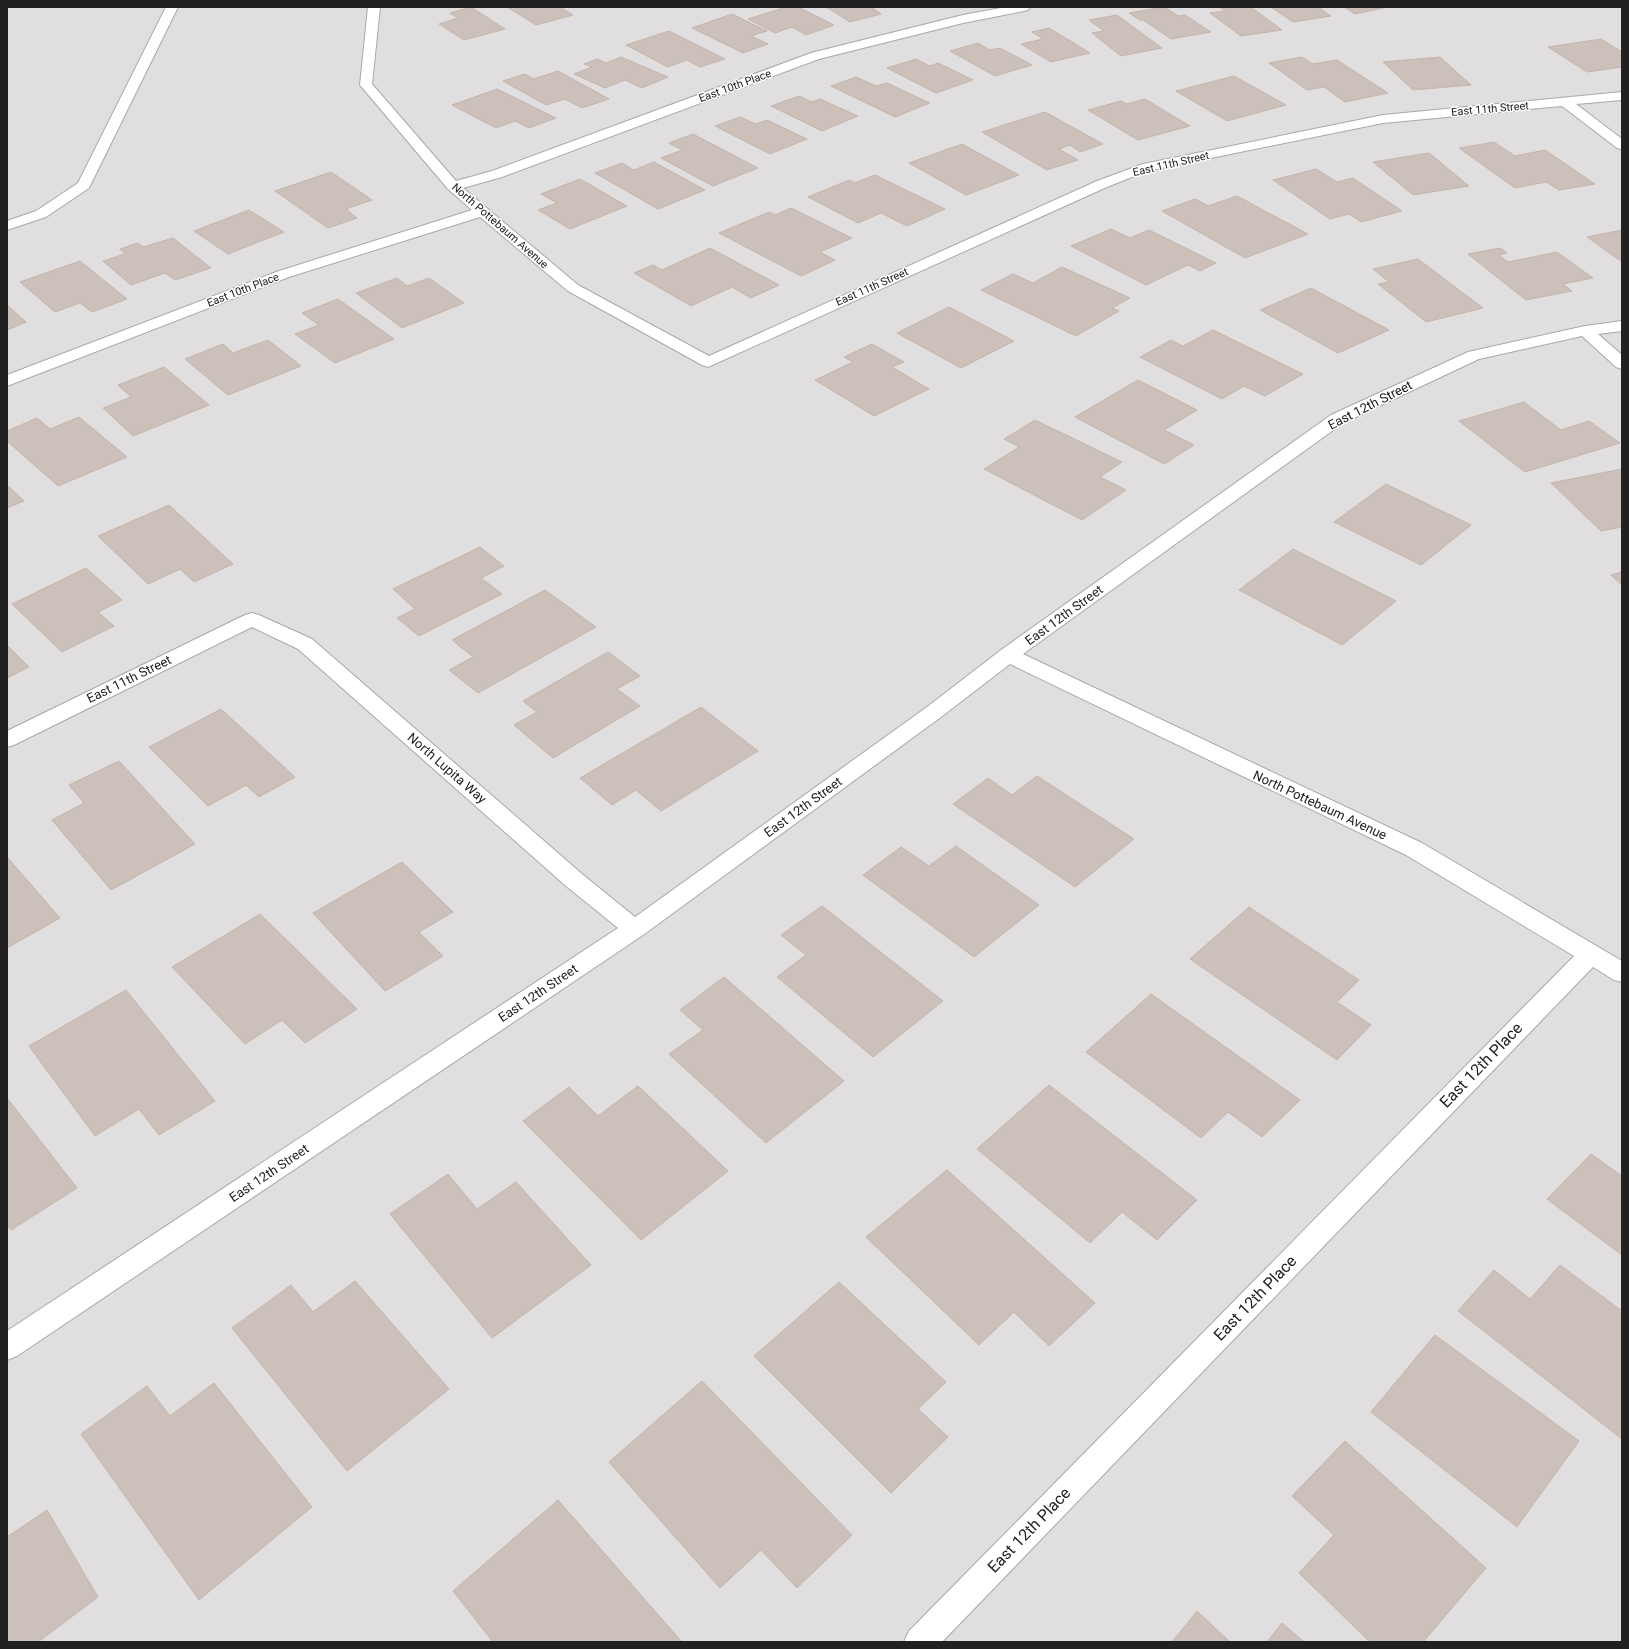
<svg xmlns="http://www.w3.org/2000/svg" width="1629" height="1649" viewBox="0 0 1629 1649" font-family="Roboto,sans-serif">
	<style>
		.residential { fill: #e0dede }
		.building { fill: #cbc0ba; stroke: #c6b4a8 }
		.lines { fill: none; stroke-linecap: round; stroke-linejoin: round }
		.minor-casing { stroke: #a8a8a8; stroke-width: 2 }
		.minor { fill: #fff; fill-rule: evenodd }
		.labels { text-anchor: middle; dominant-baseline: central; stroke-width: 3; stroke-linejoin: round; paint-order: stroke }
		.far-street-label { font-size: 11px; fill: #212121; stroke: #fff }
		.street-label { font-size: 13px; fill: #212121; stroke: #fff }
		.near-street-label { font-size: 16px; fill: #212121; stroke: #fff }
	</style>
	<rect width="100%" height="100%" fill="#f2eee8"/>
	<!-- residential -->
	<rect class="residential" x="7" y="7" width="1615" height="1635"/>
	<!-- building -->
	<g class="building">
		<polygon points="471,7 505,29 464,40 439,24 458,18 450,13"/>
		<polygon points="507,7 560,7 573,15 536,25"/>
		<polygon points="786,7 798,7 834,25 806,35 792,27 775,33 748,19"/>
		<polygon points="826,7 873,7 871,7 881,14 850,22"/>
		<polygon points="1165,7 1178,16 1185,15 1211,32 1171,39 1143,20 1140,20 1129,13"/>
		<polygon points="1219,7 1251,7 1282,30 1241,36 1210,13 1225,11"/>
		<polygon points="1271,7 1318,7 1331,16 1293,22"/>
		<polygon points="1344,7 1388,7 1355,14"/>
		<polygon points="732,14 767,31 751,36 768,44 743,53 692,28"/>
		<polygon points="1117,15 1162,48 1121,56 1092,33 1104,31 1089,20"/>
		<polygon points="1049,28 1090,53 1051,62 1021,44 1043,39 1032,32"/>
		<polygon points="669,31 725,59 700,67 687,60 668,67 626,45"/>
		<polygon points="1601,39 1622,52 1622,67 1587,72 1548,47"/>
		<polygon points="978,43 990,50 1000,48 1032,65 995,76 950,51"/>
		<polygon points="621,57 668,77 642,88 625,80 605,88 574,74 592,67 584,64 597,59 606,63"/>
		<polygon points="1302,57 1313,64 1337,60 1388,93 1345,102 1324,87 1307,90 1269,63"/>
		<polygon points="1440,57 1471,85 1413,90 1383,62"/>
		<polygon points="916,59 930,66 938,63 973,80 936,93 887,68"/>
		<polygon points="558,71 609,99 582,108 565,99 546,105 503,81 525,74 534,79"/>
		<polygon points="1234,76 1286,105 1227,121 1176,91"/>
		<polygon points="856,77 876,86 887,83 930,103 895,117 831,86"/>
		<polygon points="497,89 556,118 529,128 515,121 496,128 452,105"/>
		<polygon points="799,96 812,102 820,99 858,116 822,131 771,106"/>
		<polygon points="1145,99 1190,126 1138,140 1088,110 1121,101 1127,104"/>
		<polygon points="1045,112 1103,144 1080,152 1070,145 1059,149 1078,160 1047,170 982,132"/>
		<polygon points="740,117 756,124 767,120 807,139 770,154 715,126"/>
		<polygon points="693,134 758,168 713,186 661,158 682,150 669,143"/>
		<polygon points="1494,142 1515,156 1545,150 1595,184 1559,190 1546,182 1515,188 1459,148"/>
		<polygon points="962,144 1019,175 966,195 909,163"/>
		<polygon points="1429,153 1469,186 1413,195 1373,162"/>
		<polygon points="654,162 705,190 658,209 595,173 622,163 634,170"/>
		<polygon points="1316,169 1337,182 1353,178 1402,211 1361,222 1349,214 1330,219 1273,180"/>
		<polygon points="331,172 372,200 346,209 357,218 328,228 275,191"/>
		<polygon points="875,175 945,209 907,226 881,213 858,223 808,197 849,180 855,183"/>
		<polygon points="580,179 627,206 570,229 538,210 557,203 541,194"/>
		<polygon points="1237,196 1308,234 1245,258 1162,211 1195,199 1208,206"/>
		<polygon points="791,208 852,238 820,252 835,260 801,276 719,233 769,212 775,215"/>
		<polygon points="249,210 284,232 228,254 194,231"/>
		<polygon points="1111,229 1130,238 1149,230 1216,263 1200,271 1188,265 1146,285 1071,246"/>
		<polygon points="1622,230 1622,262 1587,237"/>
		<polygon points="173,238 211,268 175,280 165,273 131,285 103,261 125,254 120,249 138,243 143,247"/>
		<polygon points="710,248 779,285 751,298 732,287 691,306 634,273 653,265 662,270"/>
		<polygon points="1500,248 1507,253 1499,255 1508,262 1557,252 1593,278 1563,284 1572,291 1526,300 1468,254"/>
		<polygon points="1418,259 1483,308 1426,322 1378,284 1389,282 1373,269"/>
		<polygon points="80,261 127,299 92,312 80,303 55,312 20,282"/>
		<polygon points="1062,267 1130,298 1112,308 1119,311 1076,336 981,290 1013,274 1033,283"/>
		<polygon points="397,278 407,286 429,278 464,303 402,328 356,293"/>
		<polygon points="1311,288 1389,330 1338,353 1260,310"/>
		<polygon points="338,299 394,339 335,363 295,334 319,325 302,313"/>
		<polygon points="7,305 26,322 7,330"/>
		<polygon points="949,307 1014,341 961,368 897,333"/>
		<polygon points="1213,330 1303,374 1265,396 1244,386 1222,399 1140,357 1171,340 1183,346"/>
		<polygon points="268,340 301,366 228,395 185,359 223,344 233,353"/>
		<polygon points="872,344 904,362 892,367 929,389 874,416 815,380 853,362 844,357"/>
		<polygon points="164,367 209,405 133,436 103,408 131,397 118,385"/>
		<polygon points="1138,380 1197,410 1164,430 1194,445 1164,464 1075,417"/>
		<polygon points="1524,402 1561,430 1589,421 1620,443 1525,472 1459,421"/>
		<polygon points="79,417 127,457 58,486 7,441 7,431 37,418 50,429"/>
		<polygon points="1035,420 1122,462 1100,477 1126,490 1082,520 984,469 1019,447 1004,439"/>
		<polygon points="1622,469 1622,527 1601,531 1551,483"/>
		<polygon points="1386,484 1471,525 1421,565 1334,522"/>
		<polygon points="7,485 24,501 7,508"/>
		<polygon points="169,505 233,564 194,582 180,569 148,584 98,536"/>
		<polygon points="480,547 504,566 481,578 502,594 419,636 397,618 415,609 393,589"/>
		<polygon points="1293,549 1396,601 1342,645 1239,590"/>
		<polygon points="86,568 122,600 98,612 114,626 62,652 12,604"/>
		<polygon points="1622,572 1622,585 1611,575"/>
		<polygon points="545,590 596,627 478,693 449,670 473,657 452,640"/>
		<polygon points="7,645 29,667 7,678"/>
		<polygon points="608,652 640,676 617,689 640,706 553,758 514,725 537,712 523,701"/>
		<polygon points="701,707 758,751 661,811 636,790 612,805 580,778"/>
		<polygon points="221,709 295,777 259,797 246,785 208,806 149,747"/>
		<polygon points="119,761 195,844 111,890 52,820 84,803 69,785"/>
		<polygon points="1037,776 1134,839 1075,887 953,804 988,778 1012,795"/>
		<polygon points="956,846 1039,905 974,957 863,875 901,847 929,866"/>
		<polygon points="7,857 60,918 7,948"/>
		<polygon points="402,862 453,912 419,932 443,956 385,991 313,913"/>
		<polygon points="822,906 943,1001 873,1057 777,977 806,955 781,935"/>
		<polygon points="1249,907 1359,980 1337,1002 1371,1025 1337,1060 1190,959"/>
		<polygon points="260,914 357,1009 305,1043 282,1020 245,1044 172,967"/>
		<polygon points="724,977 844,1081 766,1143 669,1054 703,1030 680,1010"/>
		<polygon points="126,990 215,1101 159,1135 139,1109 95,1136 29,1046"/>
		<polygon points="1151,994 1300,1100 1262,1137 1228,1112 1201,1138 1086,1052"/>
		<polygon points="1049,1085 1197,1200 1157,1240 1122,1212 1090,1243 977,1149"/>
		<polygon points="638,1086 728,1171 641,1240 523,1121 569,1087 598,1116"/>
		<polygon points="7,1098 77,1188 11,1230 7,1225"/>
		<polygon points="1591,1154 1622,1176 1622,1255 1547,1199"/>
		<polygon points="947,1170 1095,1303 1049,1346 1014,1312 979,1345 866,1237"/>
		<polygon points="448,1174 477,1209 516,1182 591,1265 492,1338 390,1214"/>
		<polygon points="1560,1265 1622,1311 1622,1439 1458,1311 1494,1270 1530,1299"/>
		<polygon points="355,1281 449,1389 347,1471 232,1328 291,1285 313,1312"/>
		<polygon points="839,1282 946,1382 918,1409 948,1437 891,1493 754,1356"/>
		<polygon points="1435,1335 1579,1441 1517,1527 1371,1412"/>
		<polygon points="702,1381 852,1535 797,1588 761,1550 720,1588 609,1462"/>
		<polygon points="214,1383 312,1507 199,1600 81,1434 147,1386 170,1416"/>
		<polygon points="1345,1441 1486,1568 1423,1642 1370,1642 1299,1573 1334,1535 1292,1496"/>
		<polygon points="558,1500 682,1642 493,1642 453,1591"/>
		<polygon points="47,1510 98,1597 38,1642 7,1642 7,1537"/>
		<polygon points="1197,1611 1230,1642 1172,1642"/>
		<polygon points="1282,1623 1304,1642 1267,1642"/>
	</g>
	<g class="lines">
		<!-- minor casing -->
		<g class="minor-casing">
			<g id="minor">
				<polygon points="166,7 178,7 89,188 46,217 7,230 7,221 36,211 78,183"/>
				<polygon points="368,7 380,7 372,84 456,181 492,171 811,53 963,15 1006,7 1030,7 1028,10 1024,11 963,23 819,59 502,177 463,188 578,285 709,356 1097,181 1143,164 1383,115 1622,92 1622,100 1576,104 1622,139 1622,149 1617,148 1562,106 1383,123 1147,171 1107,187 708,367 702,365 568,291 480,217 289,277 7,386 7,375 279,271 472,210 448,189 360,85"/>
				<polygon points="1622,321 1622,331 1598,334 1622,355 1622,369 1616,367 1582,336 1479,359 1343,423 1023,654 1422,843 1622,961 1622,982 1614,980 1593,967 942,1642 904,1642 909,1631 1574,956 1406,855 1010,664 941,717 643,935 17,1356 7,1360 7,1331 618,928 566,886 298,649 252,627 14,745 7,747 7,731 245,615 252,613 259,615 312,639 582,874 635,917 927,707 1001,650 1331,415 1468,352 1585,326"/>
			</g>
		</g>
		<!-- minor -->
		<use href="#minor" class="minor"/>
	</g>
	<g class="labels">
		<!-- far-street labels -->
		<g class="far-street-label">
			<text transform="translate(735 86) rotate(-20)">East 10th Place</text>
			<text transform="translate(1490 109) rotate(-5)">East 11th Street</text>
			<text transform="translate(1171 164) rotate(-13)">East 11th Street</text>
			<text transform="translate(500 226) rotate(41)">North Pottebaum Avenue</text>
			<text transform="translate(872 287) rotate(-24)">East 11th Street</text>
			<text transform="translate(243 290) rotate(-21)">East 10th Place</text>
		</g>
		<!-- street labels -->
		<g class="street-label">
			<text transform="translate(1370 405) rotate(-27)">East 12th Street</text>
			<text transform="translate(1064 615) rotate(-36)">East 12th Street</text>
			<text transform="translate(129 679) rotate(-26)">East 11th Street</text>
			<text transform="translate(447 768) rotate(41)">North Lupita Way</text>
			<text transform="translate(1320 805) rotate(25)">North Pottebaum Avenue</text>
			<text transform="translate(803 807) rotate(-36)">East 12th Street</text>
			<text transform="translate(538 993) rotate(-34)">East 12th Street</text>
			<text transform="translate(269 1173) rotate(-34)">East 12th Street</text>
		</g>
		<!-- near-street labels -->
		<g class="near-street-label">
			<text transform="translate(1481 1065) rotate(-46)">East 12th Place</text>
			<text transform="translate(1255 1298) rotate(-46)">East 12th Place</text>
			<text transform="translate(1029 1530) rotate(-46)">East 12th Place</text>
		</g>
	</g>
	<!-- border -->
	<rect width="1629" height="1649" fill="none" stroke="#212121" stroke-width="16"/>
</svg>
